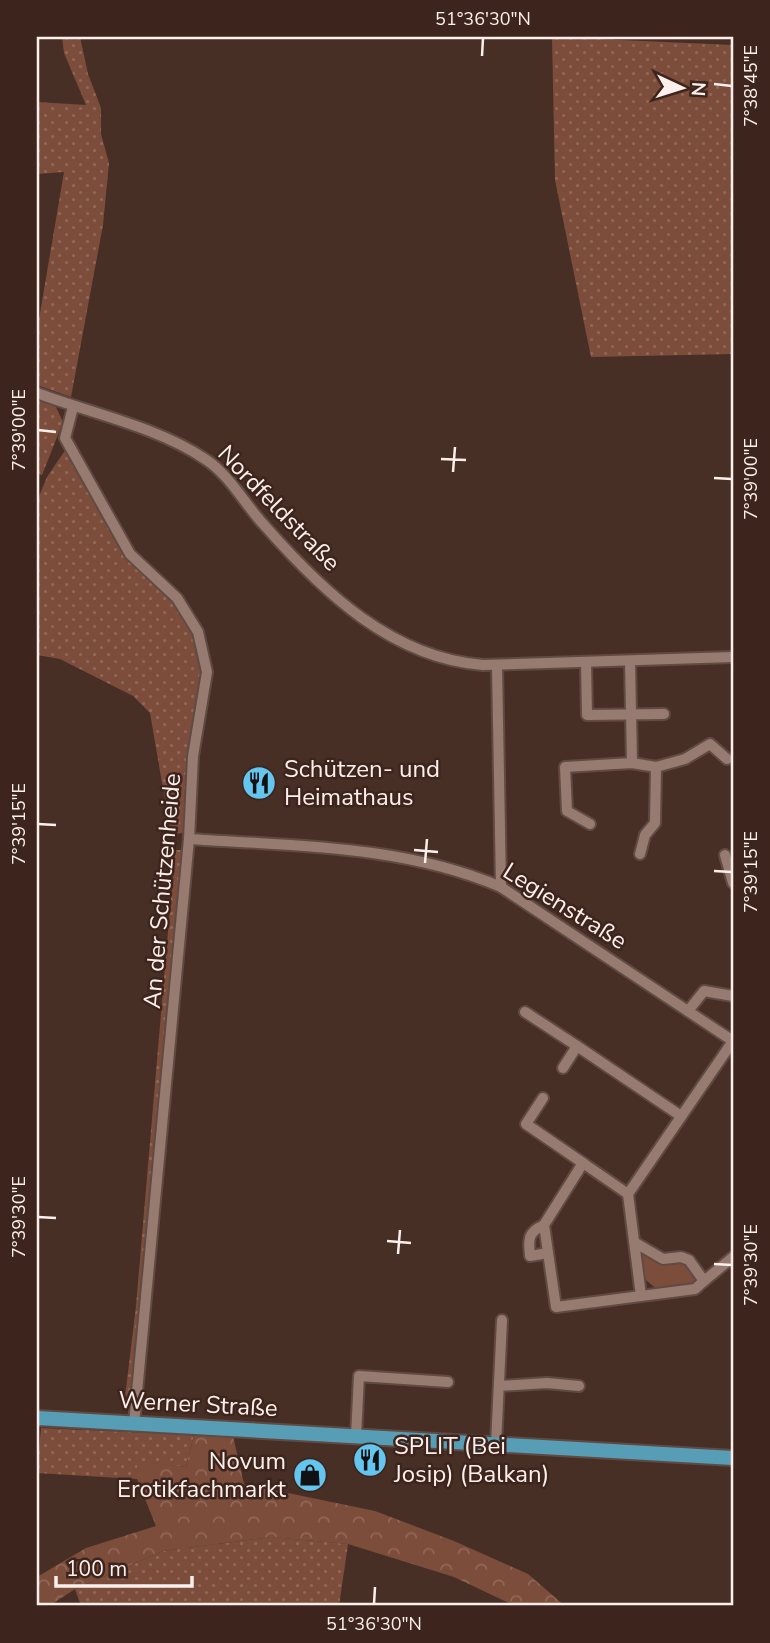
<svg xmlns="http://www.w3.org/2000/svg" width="770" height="1643" viewBox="0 0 770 1643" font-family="'Nunito Sans',sans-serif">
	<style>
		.grass { fill: url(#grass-dots) }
		.forest { fill: url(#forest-crowns) }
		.park { fill: #7d4d3c }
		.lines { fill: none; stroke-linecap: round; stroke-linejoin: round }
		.minor-casing { stroke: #5f4b44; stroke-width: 14 }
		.major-casing { stroke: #5f4b44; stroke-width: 18 }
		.minor { stroke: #977a70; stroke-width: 10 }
		.major { stroke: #579db6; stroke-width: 14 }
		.ticks { fill: none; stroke: #fdefeb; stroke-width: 2.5 }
		.labels { text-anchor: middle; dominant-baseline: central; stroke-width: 5; stroke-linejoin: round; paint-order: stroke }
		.street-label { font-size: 24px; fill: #fdefeb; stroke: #3d251d }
		.poi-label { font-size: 24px; fill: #fdefeb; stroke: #3d251d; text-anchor: start }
		.neatline { fill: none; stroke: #fdefeb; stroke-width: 2.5 }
		.ticks-label { font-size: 18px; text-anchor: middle; fill: #fdefeb }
	</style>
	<defs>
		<pattern id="grass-dots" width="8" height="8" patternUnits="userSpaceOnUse" patternTransform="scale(1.75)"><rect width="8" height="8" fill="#7d4d3c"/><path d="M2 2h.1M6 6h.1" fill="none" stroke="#906758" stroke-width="1.8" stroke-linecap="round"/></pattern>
		<pattern id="forest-crowns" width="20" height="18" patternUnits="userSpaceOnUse" patternTransform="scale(1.75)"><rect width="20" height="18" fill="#7d4d3c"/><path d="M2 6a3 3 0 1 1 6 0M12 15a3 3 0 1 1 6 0" fill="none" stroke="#906758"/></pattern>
	</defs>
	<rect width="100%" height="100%" fill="#482f26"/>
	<!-- grass -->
	<g class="grass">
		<polygon points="62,37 80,37 88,74 101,108 101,134 109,163 103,225 71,397 37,385 37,331 64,172 37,174 37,102 86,105 64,53"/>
		<polygon points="552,37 733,45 733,354 591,357 555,180"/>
		<polygon points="37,397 56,407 63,422 42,475 37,474"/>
		<polygon points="66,449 125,555 178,608 194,634 203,676 187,832 171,835 150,713 133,696 60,659 37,655 37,501 47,477"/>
		<polygon points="175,850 183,850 132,1398 125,1397 136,1306"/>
		<polygon points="41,1428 194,1435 186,1467 138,1462 137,1479 37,1473"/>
		<polygon points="271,1537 348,1544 339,1606 81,1606 75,1589 163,1551"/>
	</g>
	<!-- forest -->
	<polygon class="forest" points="194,1435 233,1436 244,1484 375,1511 454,1541 528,1574 565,1606 515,1606 454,1577 348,1544 271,1537 163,1551 75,1589 49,1606 37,1606 37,1577 86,1548 156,1526 137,1479 137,1461 186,1467"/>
	<!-- park -->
	<polygon class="park" points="638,1250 686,1262 698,1278 687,1287 658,1290 641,1276"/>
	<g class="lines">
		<!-- minor casing -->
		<g class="minor-casing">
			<g id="minor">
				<path d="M37 393C90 413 158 427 205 459 230 475 245 505 265 526 323 592 392 658 483 665L733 657"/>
				<polyline points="73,407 65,438 130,554 177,598 198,632 207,672 193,756 189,839 134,1424"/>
				<polyline points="630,661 632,763"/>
				<polyline points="586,662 587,715 664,714"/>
				<polyline points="497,665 501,887"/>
				<polyline points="590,824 567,811 565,767 632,763 656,767 685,759 710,744 727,759"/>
				<path d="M189 839C295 846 403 845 501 887L733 1041"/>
				<polyline points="640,854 645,835 655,823 656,767"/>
				<polyline points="725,855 733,883"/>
				<polyline points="688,1011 704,991 733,996"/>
				<polyline points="525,1012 577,1046"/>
				<polyline points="563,1068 577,1046 681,1116"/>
				<polyline points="543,1098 526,1124 583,1163 544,1225 556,1307 641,1296"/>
				<polyline points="583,1163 628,1194"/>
				<path d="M544 1225C528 1232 528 1239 530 1256L548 1253"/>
				<polyline points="634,1242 663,1259 681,1257 689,1260 704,1281 695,1289 641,1296 628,1194 733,1041"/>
				<polyline points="704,1281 733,1257"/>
				<polyline points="499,1386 547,1383 579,1386"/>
				<polyline points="356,1436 359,1376 448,1382"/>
				<polyline points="496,1444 502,1320"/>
			</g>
		</g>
		<!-- major casing -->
		<g class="major-casing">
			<polyline id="major" points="37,1418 733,1458"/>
		</g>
		<!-- minor -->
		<use href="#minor" class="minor"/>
		<!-- major -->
		<use href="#major" class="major"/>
	</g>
	<!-- ticks -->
	<path class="ticks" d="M482 56 483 38M714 84 732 86M38 430 56 432M441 459 466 460M453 472 455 447M714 478 732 479M38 824 56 825M414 850 438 852M425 863 427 839M714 871 732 872M38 1217 56 1218M387 1241 411 1243M398 1254 400 1230M714 1264 732 1265M374 1604 375 1587"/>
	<!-- icons -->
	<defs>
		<g id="restaurant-disc" transform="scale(1.75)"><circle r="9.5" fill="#64c5ee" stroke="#3d251d"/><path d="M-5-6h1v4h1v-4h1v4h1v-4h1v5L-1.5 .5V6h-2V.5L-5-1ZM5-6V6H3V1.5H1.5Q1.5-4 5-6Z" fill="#111"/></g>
		<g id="shop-disc" transform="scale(1.75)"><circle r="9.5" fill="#64c5ee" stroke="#3d251d"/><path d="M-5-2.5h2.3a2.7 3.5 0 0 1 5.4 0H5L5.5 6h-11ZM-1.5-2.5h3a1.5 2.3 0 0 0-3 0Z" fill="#111"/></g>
	</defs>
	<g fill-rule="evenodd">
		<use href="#restaurant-disc" x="259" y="783"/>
		<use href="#restaurant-disc" x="370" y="1460"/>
		<use href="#shop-disc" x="310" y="1475"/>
	</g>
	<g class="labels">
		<!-- street labels -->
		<g class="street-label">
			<text transform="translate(279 508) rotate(46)">Nordfeldstraße</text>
			<text transform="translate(162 891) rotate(-85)">An der Schützenheide</text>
			<text transform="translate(565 906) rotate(32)">Legienstraße</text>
			<text transform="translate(198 1404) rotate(3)">Werner Straße</text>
		</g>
		<!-- poi labels -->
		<g class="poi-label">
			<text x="284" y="769">Schützen- und<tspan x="284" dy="28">Heimathaus</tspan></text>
			<text x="394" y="1446">SPLIT (Bei<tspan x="394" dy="28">Josip) (Balkan)</tspan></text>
			<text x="286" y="1461" text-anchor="end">Novum<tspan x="286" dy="28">Erotikfachmarkt</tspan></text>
		</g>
	</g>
	<!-- border -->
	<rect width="770" height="1643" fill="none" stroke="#3d251d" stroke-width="77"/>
	<!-- north arrow -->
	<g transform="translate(682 88) rotate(94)" stroke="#3d251d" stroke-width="5" paint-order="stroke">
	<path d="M0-5L12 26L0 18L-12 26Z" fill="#fdefeb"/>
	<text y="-10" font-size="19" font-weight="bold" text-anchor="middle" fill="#fdefeb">N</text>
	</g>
	<!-- scale -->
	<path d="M56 1576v10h136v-10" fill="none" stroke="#fdefeb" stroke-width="3.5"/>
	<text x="66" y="1576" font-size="21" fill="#fdefeb" stroke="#3d251d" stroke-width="5" paint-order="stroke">100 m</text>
	<rect x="38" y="38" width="694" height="1566" class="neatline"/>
	<g class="ticks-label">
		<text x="483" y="25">51°36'30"N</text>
		<text transform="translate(751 86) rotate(-90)" y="6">7°38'45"E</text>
		<text transform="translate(19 430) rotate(-90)" y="6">7°39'00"E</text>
		<text transform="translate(751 479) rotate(-90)" y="6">7°39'00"E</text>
		<text transform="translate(19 824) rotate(-90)" y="6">7°39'15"E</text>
		<text transform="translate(751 872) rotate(-90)" y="6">7°39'15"E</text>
		<text transform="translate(19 1217) rotate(-90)" y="6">7°39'30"E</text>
		<text transform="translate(751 1265) rotate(-90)" y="6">7°39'30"E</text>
		<text x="374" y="1630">51°36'30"N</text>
	</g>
</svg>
